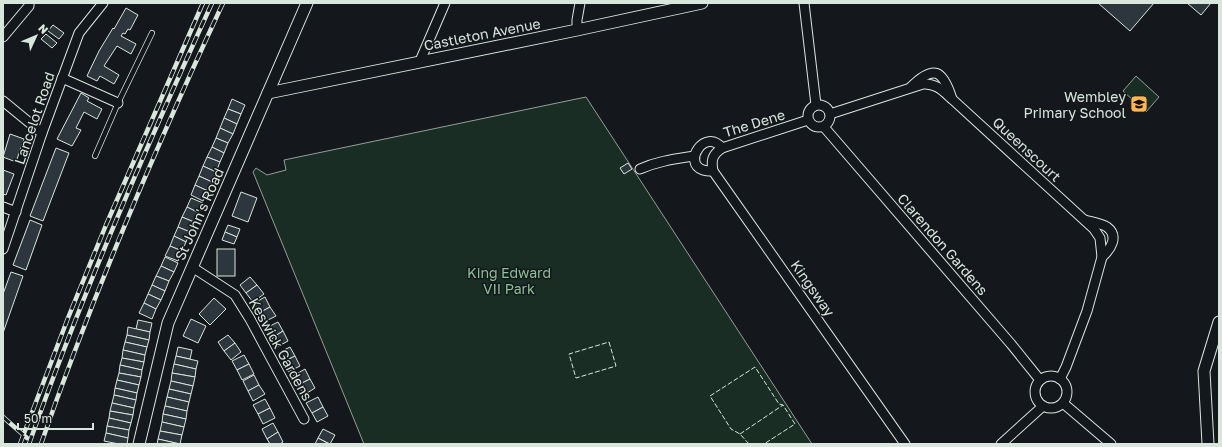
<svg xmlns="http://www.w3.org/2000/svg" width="1222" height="447" viewBox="0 0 1222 447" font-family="'Golos Text',sans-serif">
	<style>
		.green { fill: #1a2d24; stroke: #939e99 }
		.building { fill: #2c363c; stroke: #d8e6dc }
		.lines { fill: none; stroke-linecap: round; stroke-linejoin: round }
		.service-casing { stroke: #d8e6dc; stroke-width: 6 }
		.minor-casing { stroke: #d8e6dc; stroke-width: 11 }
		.tertiary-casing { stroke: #d8e6dc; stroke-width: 13 }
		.service { stroke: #14181c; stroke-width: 4.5 }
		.minor { stroke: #14181c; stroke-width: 9 }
		.tertiary { stroke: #14181c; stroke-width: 11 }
		.rail-casing { stroke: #d8e6dc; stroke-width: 4.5 }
		.rail { stroke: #14181c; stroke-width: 3; stroke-dasharray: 9; stroke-linecap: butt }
		.fence { stroke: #d8e6dc; stroke-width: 1; stroke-dasharray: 5 2; stroke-linecap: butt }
		.labels { text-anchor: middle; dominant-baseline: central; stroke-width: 3; stroke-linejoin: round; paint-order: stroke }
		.street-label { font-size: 14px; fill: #d8e6dc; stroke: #14181c }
		.poi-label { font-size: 14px; fill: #d8e6dc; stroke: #14181c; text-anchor: end }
		.park-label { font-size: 14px; fill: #8ac095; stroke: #14181c }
	</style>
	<rect width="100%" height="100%" fill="#14181c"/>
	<!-- green -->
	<g class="green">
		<polygon points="1136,76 1159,97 1146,112 1123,91"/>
		<polygon points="586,97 812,444 364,444 253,172 256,168 267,175 286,170 284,160"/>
	</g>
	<!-- building -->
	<g class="building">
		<polygon points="1098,3 1154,3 1130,31"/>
		<polygon points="1187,3 1211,3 1201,15"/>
		<polygon points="126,8 138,15 130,30 128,29 125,34 123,33 121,36 136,44 131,54 117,46 104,66 119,75 114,84 100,76 97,81 87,76 99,51 113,28 114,29"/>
		<polygon points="53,25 64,33 59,39 48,31"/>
		<polygon points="46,34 57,43 52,48 41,39"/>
		<polygon points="81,93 89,98 87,101 102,109 97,119 84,112 76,128 81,130 72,146 57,139"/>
		<polygon points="232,99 245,105 241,114 228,109"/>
		<polygon points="228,109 241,114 237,124 224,118"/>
		<polygon points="224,118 237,124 233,134 220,128"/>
		<polygon points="220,128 233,134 228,143 216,138"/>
		<polygon points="10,134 24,139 16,162 3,157"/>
		<polygon points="216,138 228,143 224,153 212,147"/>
		<polygon points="212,147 224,153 220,162 207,157"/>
		<polygon points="56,148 69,153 43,221 30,216"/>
		<polygon points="207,157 220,162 216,172 203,166"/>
		<polygon points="628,163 632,169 624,174 620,168"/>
		<polygon points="203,166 216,172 212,182 199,176"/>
		<polygon points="3,170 14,174 6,195 3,194"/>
		<polygon points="199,176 212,182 208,191 195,185"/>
		<polygon points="195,185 208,191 203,201 191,195"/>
		<polygon points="241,192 257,198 248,222 232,216"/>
		<polygon points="191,198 203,203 199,213 187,207"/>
		<polygon points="187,207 199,213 194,222 182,217"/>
		<polygon points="182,217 194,222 190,232 178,227"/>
		<polygon points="30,220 42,225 26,270 13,265"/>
		<polygon points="228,225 240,229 237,237 225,232"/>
		<polygon points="178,227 190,232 186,242 174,236"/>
		<polygon points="225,232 237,237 234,244 222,240"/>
		<polygon points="174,236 186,242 182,251 170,246"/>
		<polygon points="170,246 182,251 178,261 165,256"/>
		<rect x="217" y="249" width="18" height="27"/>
		<polygon points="165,257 178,263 174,272 161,266"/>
		<polygon points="161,266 174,272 169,281 156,276"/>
		<polygon points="11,272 23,276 3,333 3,294"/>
		<polygon points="156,276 169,281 165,291 152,285"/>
		<polygon points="250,277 257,285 246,293 240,285"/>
		<polygon points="152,285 165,291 161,300 148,294"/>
		<polygon points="257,285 264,294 253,302 246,293"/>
		<polygon points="148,294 161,300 156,309 144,303"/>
		<polygon points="265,297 270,307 259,313 254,303"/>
		<polygon points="214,298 226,309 210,325 199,314"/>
		<polygon points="144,303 156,309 152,319 139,313"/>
		<polygon points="270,307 276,316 264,322 259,313"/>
		<polygon points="191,319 206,326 198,343 183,336"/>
		<polygon points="138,320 152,323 150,332 136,329"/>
		<polygon points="278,322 283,331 272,338 266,328"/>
		<polygon points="128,327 150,332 149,340 127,335"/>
		<polygon points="283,331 288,341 277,347 272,338"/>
		<polygon points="127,335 149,340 147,347 125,342"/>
		<polygon points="228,335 235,343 224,351 218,342"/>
		<polygon points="125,342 147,347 145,355 123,350"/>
		<polygon points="235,343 241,352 231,360 224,351"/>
		<polygon points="178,347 192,350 190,359 176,356"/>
		<polygon points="290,347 295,356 283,362 278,353"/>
		<polygon points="123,350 145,355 144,362 122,358"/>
		<polygon points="244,355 249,364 237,370 232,361"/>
		<polygon points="176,356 198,361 196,369 174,364"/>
		<polygon points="295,356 300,366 288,372 283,362"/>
		<polygon points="122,358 144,362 142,370 120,365"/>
		<polygon points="174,364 196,369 195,377 172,373"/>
		<polygon points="249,364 254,374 242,380 237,370"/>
		<polygon points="120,365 142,370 141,377 119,373"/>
		<polygon points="305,369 310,379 298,385 293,376"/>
		<polygon points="119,373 141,377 139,385 117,380"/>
		<polygon points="172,373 195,377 193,386 171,381"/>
		<polygon points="254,375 259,385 248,391 243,381"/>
		<polygon points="310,379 315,388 304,395 298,385"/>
		<polygon points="117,380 139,385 137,393 115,388"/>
		<polygon points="171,381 193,386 191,394 169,389"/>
		<polygon points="259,385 265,394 253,401 248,391"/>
		<polygon points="115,388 137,393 136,400 114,395"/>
		<polygon points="169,389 191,394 189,402 167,397"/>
		<polygon points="114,395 136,400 134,408 112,403"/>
		<polygon points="167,397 189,402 187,411 165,406"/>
		<polygon points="318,397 323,407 312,413 306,403"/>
		<polygon points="265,399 270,408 258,414 253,405"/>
		<polygon points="112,403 134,408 133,415 110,411"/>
		<polygon points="165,406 187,411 186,419 163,414"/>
		<polygon points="323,407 328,416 317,422 312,413"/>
		<polygon points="270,408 275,418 263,424 258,414"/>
		<polygon points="110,411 133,415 131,423 109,418"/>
		<polygon points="163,414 186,419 184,427 162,422"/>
		<polygon points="109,418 131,423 129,430 107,426"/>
		<polygon points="162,422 184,427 182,435 160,431"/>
		<polygon points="273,423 278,432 267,439 262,429"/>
		<polygon points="107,426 129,430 128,438 106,433"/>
		<polygon points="323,429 335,435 330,444 318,438"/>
		<polygon points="160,431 182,435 180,444 158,439"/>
		<polygon points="278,432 283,442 280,444 270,444 267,439"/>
		<polygon points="106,433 128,438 127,444 119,444 104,441"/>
		<polygon points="318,438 329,444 315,444"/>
		<polygon points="158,439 180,444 157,444"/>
	</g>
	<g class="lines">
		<!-- service casing -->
		<g class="service-casing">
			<polyline id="service" points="95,156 118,103 152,33"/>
		</g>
		<!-- minor casing -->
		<g class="minor-casing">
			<g id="minor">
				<polyline points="804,3 816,105"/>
				<polyline points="577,30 577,20 580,3"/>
				<polyline points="3,37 29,6 29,3"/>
				<polyline points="420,61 445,3"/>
				<polyline points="62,78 118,103"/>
				<path d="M911 87C934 64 943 70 952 99"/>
				<polyline points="3,101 42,133"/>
				<circle cx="819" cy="116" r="11"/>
				<path d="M830 114 923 84C936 83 943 91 952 99L1094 229 1100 238 1102 257 1087 311 1066 367 1060 379"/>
				<path d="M808 120 722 148C712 155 711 160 713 171L905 444"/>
				<polyline points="824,127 1011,344 1040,380"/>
				<path d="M640 169C658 161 675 159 694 156"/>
				<path d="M713 171C710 171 706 171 703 170 682 163 705 127 722 148"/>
				<polyline points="3,207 16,212"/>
				<path d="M1085 220C1092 222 1101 223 1107 227 1119 236 1111 249 1102 257"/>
				<polyline points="3,249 42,133 79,33 103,3"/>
				<polyline points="192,267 235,295 250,319 304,419"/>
				<circle cx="1051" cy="392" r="16"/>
				<polyline points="1063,403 1111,444"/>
				<polyline points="1001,444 1043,406"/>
			</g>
		</g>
		<!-- tertiary casing -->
		<g class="tertiary-casing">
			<g id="tertiary">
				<polyline points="268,93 577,30 702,3"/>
				<polyline points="139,444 168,323 307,3"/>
				<polyline points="1208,444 1204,371 1219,322"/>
			</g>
		</g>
		<!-- service -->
		<use href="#service" class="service"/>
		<!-- minor -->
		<use href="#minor" class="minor"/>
		<!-- tertiary -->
		<use href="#tertiary" class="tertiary"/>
		<!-- rail casing -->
		<g class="rail-casing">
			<g id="rail">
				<polyline points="3,417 27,438"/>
				<polyline points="20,444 68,318 106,225 203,3"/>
				<path d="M29 444C82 294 146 148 212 3"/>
				<path d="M41 444C93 294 156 147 223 3"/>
			</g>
		</g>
		<!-- rail -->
		<use href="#rail" class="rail"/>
		<!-- fence -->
		<g class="fence">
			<polygon points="609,342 616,366 576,378 569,354"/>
			<polyline points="740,434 783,405"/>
			<polyline points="749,444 740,434 731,429 710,396 755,367 779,404 783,405 795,424 764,444"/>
		</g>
	</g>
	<!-- icons -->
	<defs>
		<g id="school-square" transform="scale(0.9)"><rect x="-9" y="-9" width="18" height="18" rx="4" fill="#ffb74d" stroke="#14181c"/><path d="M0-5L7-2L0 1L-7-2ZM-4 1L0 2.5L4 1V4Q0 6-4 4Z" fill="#111"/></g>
	</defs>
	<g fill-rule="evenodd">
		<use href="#school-square" x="1139" y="104"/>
	</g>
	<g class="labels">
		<!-- street labels -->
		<g class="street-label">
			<text transform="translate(482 34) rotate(-11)">Castleton Avenue</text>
			<text transform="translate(34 118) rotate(-71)">Lancelot Road</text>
			<text transform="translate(754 123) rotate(-17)">The Dene</text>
			<text transform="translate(1027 149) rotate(43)">Queenscourt</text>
			<text transform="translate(199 214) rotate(-66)">St John's Road</text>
			<text transform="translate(943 244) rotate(49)">Clarendon Gardens</text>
			<text transform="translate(813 288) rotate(55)">Kingsway</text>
			<text transform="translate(281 349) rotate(61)">Keswick Gardens</text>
		</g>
		<!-- poi labels -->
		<g class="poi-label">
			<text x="1126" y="96">Wembley<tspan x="1126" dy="16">Primary School</tspan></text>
		</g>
		<!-- park labels -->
		<g class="park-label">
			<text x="509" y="272">King Edward<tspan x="509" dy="16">VII Park</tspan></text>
		</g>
	</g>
	<!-- border -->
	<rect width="1222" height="447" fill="none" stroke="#d8e6dc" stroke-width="8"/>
	<!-- north arrow -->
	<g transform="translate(36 36) rotate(46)" stroke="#14181c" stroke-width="3" paint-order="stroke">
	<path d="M0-3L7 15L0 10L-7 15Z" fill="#d8e6dc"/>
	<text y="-6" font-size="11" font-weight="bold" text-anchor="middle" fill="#d8e6dc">N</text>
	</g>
	<!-- scale -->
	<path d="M18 423v6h75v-6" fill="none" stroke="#d8e6dc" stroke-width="2"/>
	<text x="24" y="423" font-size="12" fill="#d8e6dc" stroke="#14181c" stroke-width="3" paint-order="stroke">50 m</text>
</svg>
